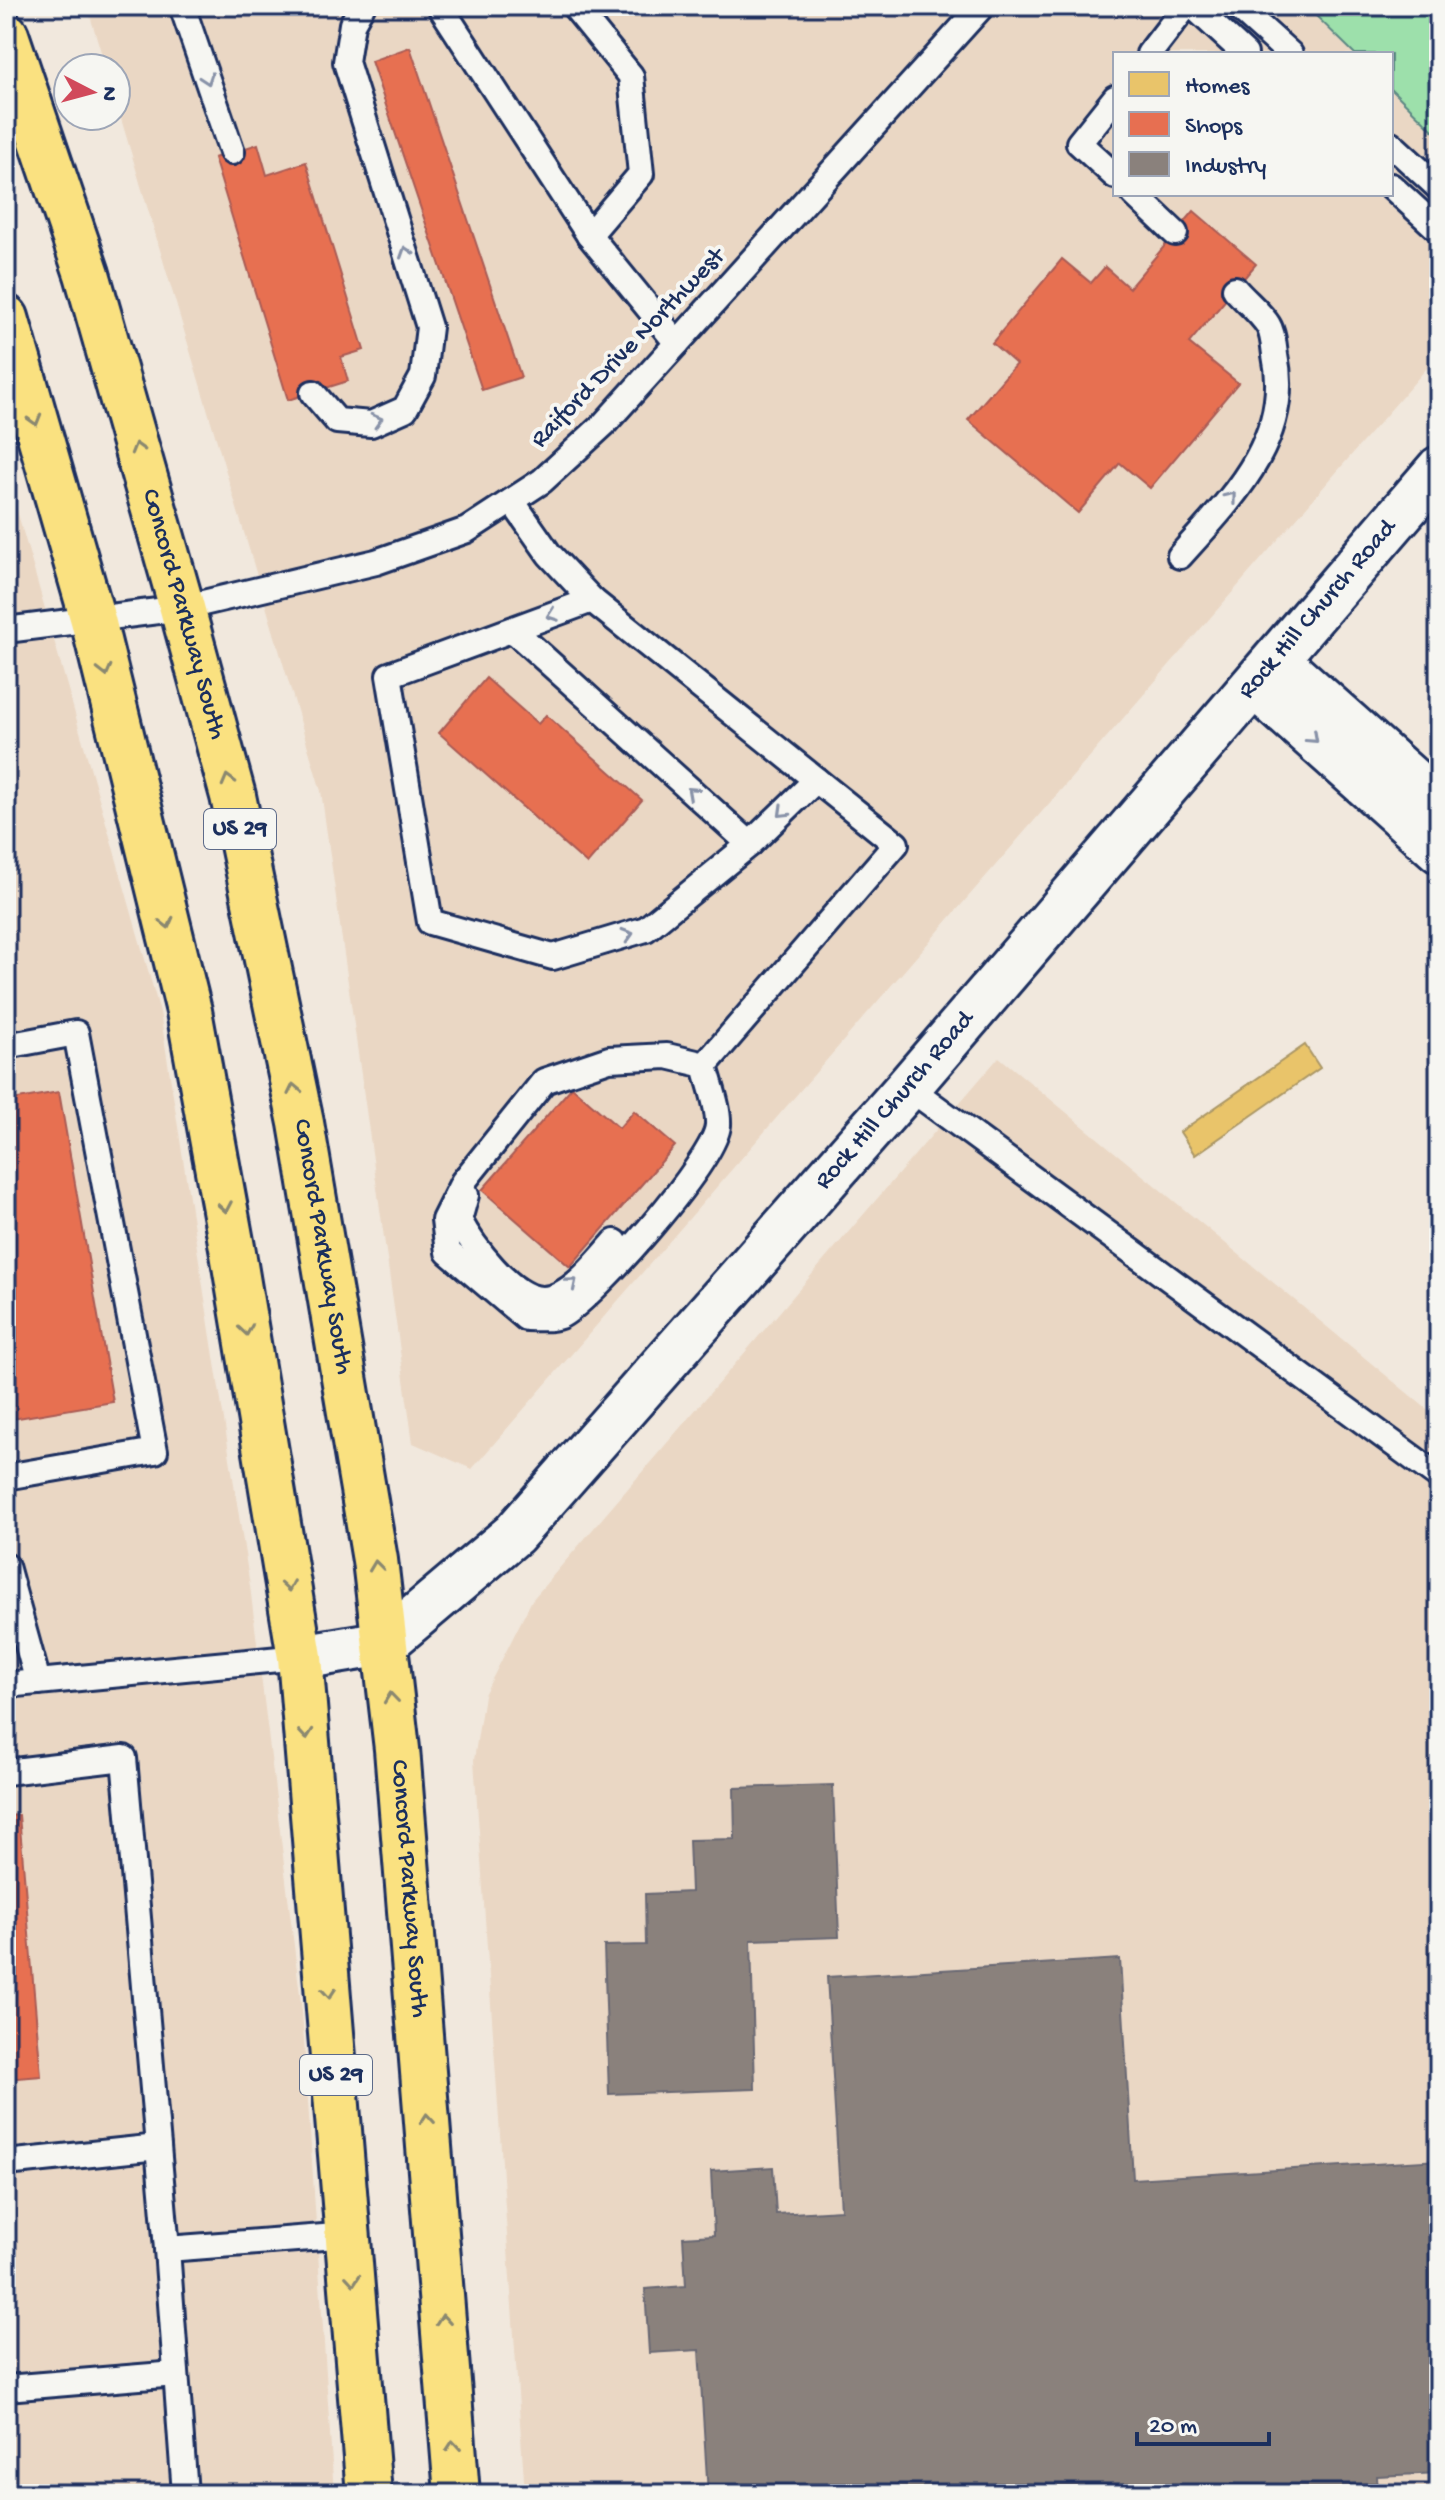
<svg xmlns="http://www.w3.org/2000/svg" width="1445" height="2500" viewBox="0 0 1445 2500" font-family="'Gochi Hand',sans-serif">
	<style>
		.built { fill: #ead7c4 }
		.green { fill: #9de0ab; stroke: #5c8884; stroke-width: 2 }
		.homes { fill: #e9c46a; stroke: #ab9766; stroke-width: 2 }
		.shops { fill: #e76f51; stroke: #aa5c55; stroke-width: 2 }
		.industry { fill: #8a817c; stroke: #696873; stroke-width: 2 }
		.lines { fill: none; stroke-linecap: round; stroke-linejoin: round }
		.service-casing { stroke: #1b2f5e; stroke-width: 30 }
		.minor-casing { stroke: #1b2f5e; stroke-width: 50 }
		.secondary-casing { stroke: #1b2f5e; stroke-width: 50 }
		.primary-casing { stroke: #1b2f5e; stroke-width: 50 }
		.service { stroke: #f6f6f2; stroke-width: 24 }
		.minor { stroke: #f6f6f2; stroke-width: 44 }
		.secondary { stroke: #f6f6f2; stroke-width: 44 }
		.primary { stroke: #fae180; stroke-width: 44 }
		.oneway { stroke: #8892a8 }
		.oneway2 { stroke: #8a886f }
		.labels { text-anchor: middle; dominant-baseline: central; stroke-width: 8; stroke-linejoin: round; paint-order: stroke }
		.shield { fill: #f6f6f2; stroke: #5d6b8a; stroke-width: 2 }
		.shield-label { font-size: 24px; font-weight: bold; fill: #1b2f5e }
		.street-label { font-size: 26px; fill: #1b2f5e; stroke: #f6f6f2 }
	</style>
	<rect width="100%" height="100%" fill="#f1e8dd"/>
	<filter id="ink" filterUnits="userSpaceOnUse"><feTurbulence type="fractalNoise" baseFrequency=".0125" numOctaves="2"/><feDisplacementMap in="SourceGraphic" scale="16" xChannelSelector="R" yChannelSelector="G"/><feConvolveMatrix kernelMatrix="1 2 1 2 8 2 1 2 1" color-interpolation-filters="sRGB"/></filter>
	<g filter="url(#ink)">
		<!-- built -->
		<g class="built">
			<polygon points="87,6 1306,6 1355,54 1115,54 1115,194 1391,194 1391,89 1439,136 1439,354 472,1469 413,1443 321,791 116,102 116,68 106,68"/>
			<polygon points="6,472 160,1012 250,1586 302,2011 334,2494 6,2494"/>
			<polygon points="999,1057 1439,1419 1439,2494 525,2494 474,1760 484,1695 532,1600"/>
		</g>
		<!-- green -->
		<polygon class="green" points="1306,6 1439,6 1439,136 1391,89 1391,54 1355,54"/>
		<!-- homes -->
		<polygon class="homes" points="1305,1045 1320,1068 1195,1155 1180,1132"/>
		<!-- shops -->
		<g class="shops">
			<polygon points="410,47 521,377 482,390 371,61"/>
			<polygon points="258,144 267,175 306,162 364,350 341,357 348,381 288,400 214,158"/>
			<polygon points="1194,211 1256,264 1189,343 1238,383 1150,488 1120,463 1078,513 968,420 1016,364 992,343 1062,259 1091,283 1105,267 1129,288"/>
			<polygon points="486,678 538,724 546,715 642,800 587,864 439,733"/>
			<polygon points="572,1087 619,1128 634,1111 675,1146 570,1267 482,1190"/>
			<polygon points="59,1092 113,1402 6,1420 6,1101"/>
			<polygon points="19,1815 41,2076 6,2079 6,1816"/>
		</g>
		<!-- industry -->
		<g class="industry">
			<polygon points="833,1785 839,1937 751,1940 755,2089 609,2094 604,1946 646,1945 645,1894 691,1892 689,1840 735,1839 734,1788"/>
			<polygon points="1120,1959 1133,2179 1439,2160 1439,2473 1377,2476 1378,2494 708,2494 699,2350 649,2353 645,2289 686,2286 683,2237 714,2235 711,2171 773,2167 776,2214 841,2210 827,1977"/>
		</g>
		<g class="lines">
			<!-- service casing -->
			<g class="service-casing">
				<g id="service">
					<polyline points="182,6 232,152"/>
					<polyline points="440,6 589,235 677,343"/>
					<polyline points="574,6 631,76 641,174 589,235"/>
					<polyline points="1193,6 1245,54"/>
					<polyline points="1237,6 1290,54"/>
					<polyline points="1149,54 1186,6"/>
					<polyline points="1115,98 1079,143 1115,176"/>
					<polyline points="1391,144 1439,188"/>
					<polyline points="1391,186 1439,230"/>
					<polyline points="1134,194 1175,233"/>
					<polyline points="313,393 337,421 371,424 405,409 423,376 429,327 346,62 352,24 362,6"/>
					<path d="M512 501 549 554 592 600 896 844 705 1065 667 1056 609 1059 544 1081 463 1182 444 1220 448 1252 526 1318C537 1318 553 1320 562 1315 595 1296 716 1160 718 1125 719 1107 709 1083 705 1065"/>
					<path d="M1180 556C1231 499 1293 438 1275 355 1274 346 1273 333 1268 325 1260 312 1245 301 1235 289"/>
					<polyline points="592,600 389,675 430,922 553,957 646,929 750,844 816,780"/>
					<polyline points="6,630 182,608 376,562 467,530 542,481 604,424 982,6"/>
					<polyline points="513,630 750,844"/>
					<polyline points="6,1046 76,1033 155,1451 6,1477"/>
					<polyline points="908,1087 1439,1477"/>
					<path d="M466 1195 459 1220C471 1243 512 1300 543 1299 570 1298 598 1261 615 1242"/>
					<polyline points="6,1566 38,1682"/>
					<polyline points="6,1685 300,1657"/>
					<polyline points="6,1772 124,1758 167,2249 349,2235"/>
					<polyline points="6,2163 158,2147"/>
					<polyline points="167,2249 185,2494"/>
					<polyline points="6,2388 176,2374"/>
				</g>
			</g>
			<!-- minor casing -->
			<g class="minor-casing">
				<g id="minor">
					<polyline points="1277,660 1439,804"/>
					<polyline points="1255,686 1439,850"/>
				</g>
			</g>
			<!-- secondary casing -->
			<g class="secondary-casing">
				<g id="secondary">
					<path id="s1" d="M300 1657 385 1643 514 1534 908 1087 1439 469"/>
				</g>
			</g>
			<!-- primary casing -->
			<g class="primary-casing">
				<g id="primary">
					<path id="s2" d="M6 35 87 274 182 608 233 796 301 1123 375 1560 397 1749 457 2494"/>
					<polyline points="6,318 93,620 189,1011 233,1253 300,1657 369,2494"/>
				</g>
			</g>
			<!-- service -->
			<use href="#service" class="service"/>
			<!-- minor -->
			<use href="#minor" class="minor"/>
			<!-- secondary -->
			<use href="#secondary" class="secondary"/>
			<!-- primary -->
			<use href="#primary" class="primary"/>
		</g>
		<!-- one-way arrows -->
		<defs><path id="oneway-chevron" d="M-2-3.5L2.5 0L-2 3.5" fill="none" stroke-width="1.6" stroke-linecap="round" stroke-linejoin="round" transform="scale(2)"/></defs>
		<g class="oneway">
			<use href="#oneway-chevron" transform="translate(207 79) rotate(71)"/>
			<use href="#oneway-chevron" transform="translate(406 252) rotate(-108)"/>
			<use href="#oneway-chevron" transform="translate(377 420) rotate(-16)"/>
			<use href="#oneway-chevron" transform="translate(1231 497) rotate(-51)"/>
			<use href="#oneway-chevron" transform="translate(552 615) rotate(160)"/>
			<use href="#oneway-chevron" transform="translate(1313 738) rotate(42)"/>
			<use href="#oneway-chevron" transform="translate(692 792) rotate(-138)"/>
			<use href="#oneway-chevron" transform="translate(783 812) rotate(136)"/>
			<use href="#oneway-chevron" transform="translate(628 935) rotate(-17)"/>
			<use href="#oneway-chevron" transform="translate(572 1283) rotate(-40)"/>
		</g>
		<g class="oneway2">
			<use href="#oneway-chevron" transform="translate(35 420) rotate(74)"/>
			<use href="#oneway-chevron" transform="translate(137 448) rotate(-106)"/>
			<use href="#oneway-chevron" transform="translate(105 671) rotate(76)"/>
			<use href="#oneway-chevron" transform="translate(228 780) rotate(-105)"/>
			<use href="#oneway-chevron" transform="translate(167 923) rotate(76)"/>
			<use href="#oneway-chevron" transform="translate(294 1089) rotate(-102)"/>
			<use href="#oneway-chevron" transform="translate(225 1207) rotate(80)"/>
			<use href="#oneway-chevron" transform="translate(246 1330) rotate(81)"/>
			<use href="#oneway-chevron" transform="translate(376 1566) rotate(-97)"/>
			<use href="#oneway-chevron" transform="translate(288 1586) rotate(81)"/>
			<use href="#oneway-chevron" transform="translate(391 1698) rotate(-96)"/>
			<use href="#oneway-chevron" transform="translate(306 1734) rotate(85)"/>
			<use href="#oneway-chevron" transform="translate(329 1993) rotate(85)"/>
			<use href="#oneway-chevron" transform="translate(427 2119) rotate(-95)"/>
			<use href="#oneway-chevron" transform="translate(353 2280) rotate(85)"/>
			<use href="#oneway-chevron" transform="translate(443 2320) rotate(-95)"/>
			<use href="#oneway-chevron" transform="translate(453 2446) rotate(-95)"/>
		</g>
	</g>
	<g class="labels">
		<!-- shield labels -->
		<g class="shield">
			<rect x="204" y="809" width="72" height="40" rx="6"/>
			<rect x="300" y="2055" width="72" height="40" rx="6"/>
		</g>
		<g class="shield-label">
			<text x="240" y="829">US 29</text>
			<text x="336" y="2075">US 29</text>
		</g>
		<!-- street labels -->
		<g class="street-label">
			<text transform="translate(629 349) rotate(-46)">Raiford Drive Northwest</text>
			<text stroke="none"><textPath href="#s1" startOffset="1480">Rock Hill Church Road</textPath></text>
			<text stroke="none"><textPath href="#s2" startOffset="606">Concord Parkway South</textPath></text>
			<text stroke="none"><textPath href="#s1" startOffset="832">Rock Hill Church Road</textPath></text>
			<text stroke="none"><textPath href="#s2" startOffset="1254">Concord Parkway South</textPath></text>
			<text stroke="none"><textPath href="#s2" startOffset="1902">Concord Parkway South</textPath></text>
		</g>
	</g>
	<!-- margin -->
	<rect width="1445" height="2500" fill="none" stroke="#f6f6f2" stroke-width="32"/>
	<rect x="16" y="16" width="1413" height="2468" fill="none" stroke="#1b2f5e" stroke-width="3" filter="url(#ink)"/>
	<!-- legend -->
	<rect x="1113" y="52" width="280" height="144" fill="#f6f6f2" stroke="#9ea6b7" stroke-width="2"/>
	<rect x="1129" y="72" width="40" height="24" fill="#e9c46a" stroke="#9ea6b7" stroke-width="2"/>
	<text x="1185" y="92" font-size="24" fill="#1b2f5e">Homes</text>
	<rect x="1129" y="112" width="40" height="24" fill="#e76f51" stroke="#9ea6b7" stroke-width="2"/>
	<text x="1185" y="132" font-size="24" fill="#1b2f5e">Shops</text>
	<rect x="1129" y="152" width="40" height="24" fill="#8a817c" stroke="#9ea6b7" stroke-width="2"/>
	<text x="1185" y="172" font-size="24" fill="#1b2f5e">Industry</text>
	<!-- north arrow -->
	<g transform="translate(92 92) rotate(96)"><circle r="38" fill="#f6f6f2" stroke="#9ea6b7" stroke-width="2"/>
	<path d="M0-6L14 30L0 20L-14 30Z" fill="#d1495b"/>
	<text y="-12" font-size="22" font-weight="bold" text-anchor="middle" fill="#1b2f5e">N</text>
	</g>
	<!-- scale -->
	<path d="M1137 2432v12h132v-12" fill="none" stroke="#1b2f5e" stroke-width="4"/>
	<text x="1149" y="2432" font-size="24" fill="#1b2f5e" stroke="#f6f6f2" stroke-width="6" paint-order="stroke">20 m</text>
</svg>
